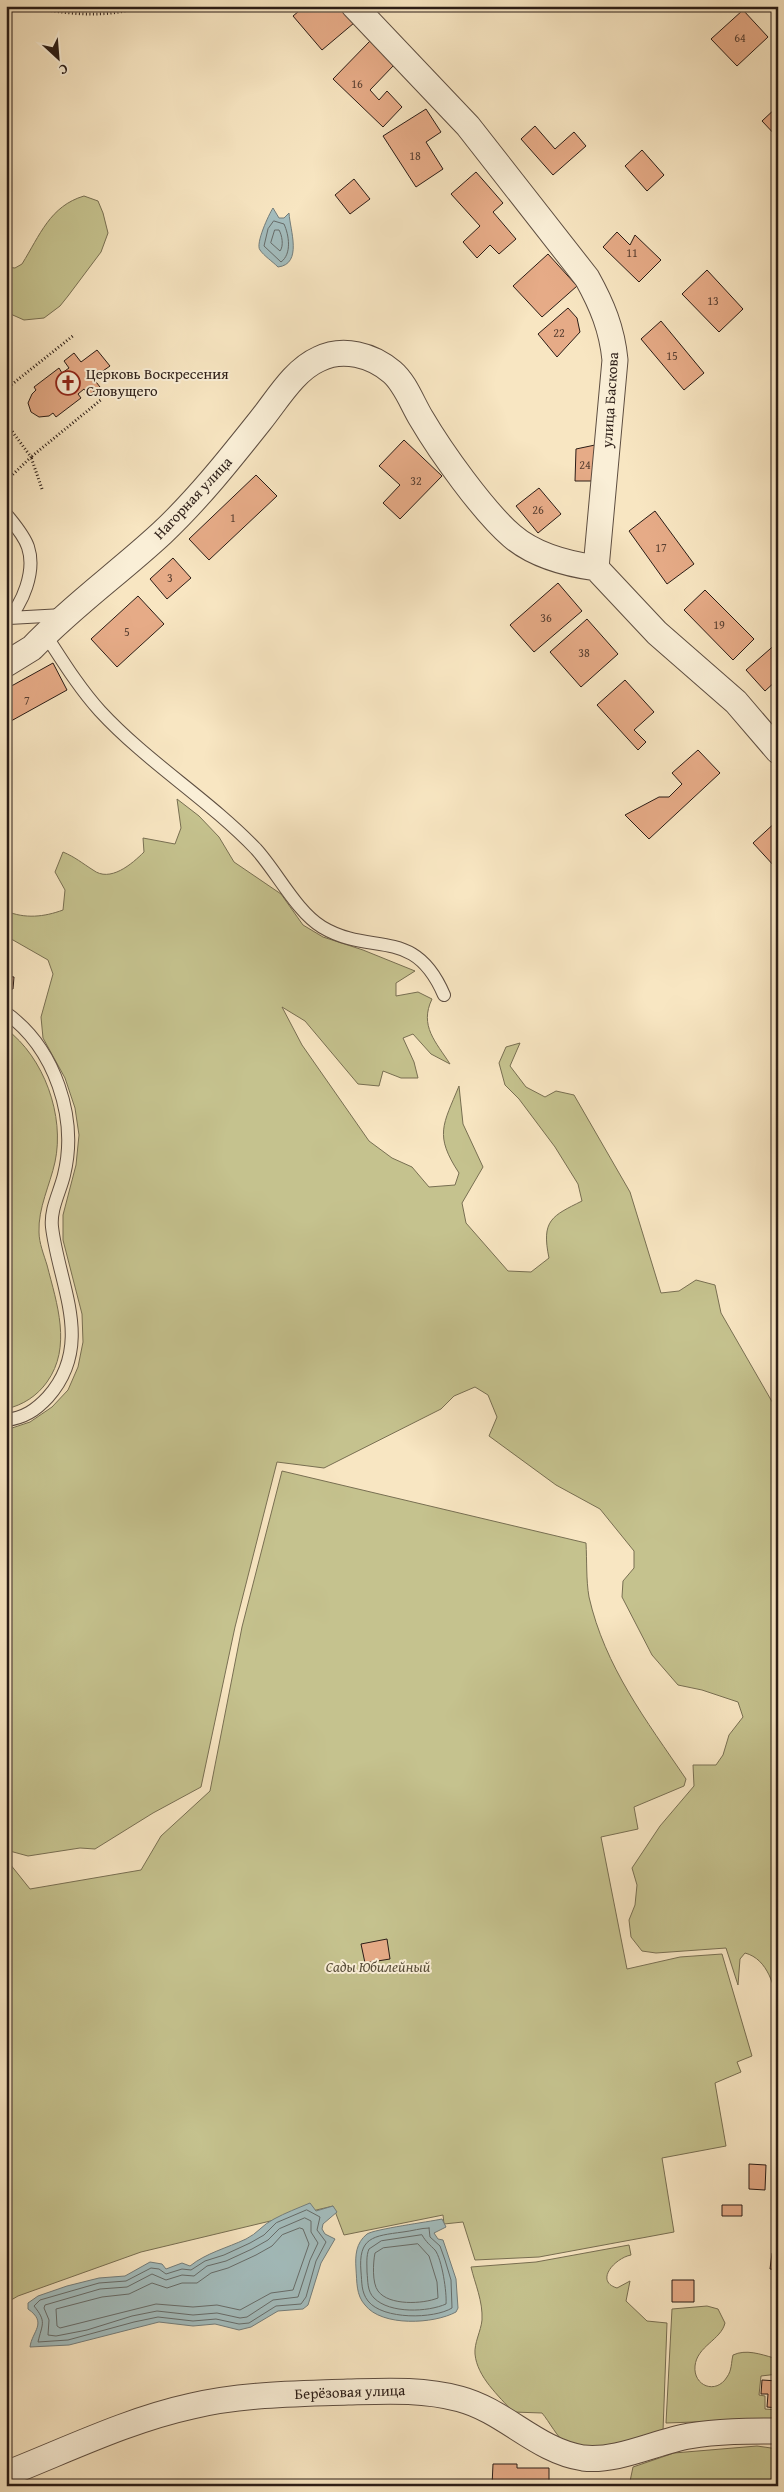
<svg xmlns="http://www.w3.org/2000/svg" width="784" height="2492" font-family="'Gentium Book Plus',serif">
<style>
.green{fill:#c5c28e;stroke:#786f52}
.water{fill:#a3bdbe;stroke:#737d7b}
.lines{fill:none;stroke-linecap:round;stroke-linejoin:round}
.shore{stroke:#666c6a;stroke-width:1}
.building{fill:#e6ab87;stroke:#2a1c16}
.service-casing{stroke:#5e4e41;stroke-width:14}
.minor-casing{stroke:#5e4e41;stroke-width:27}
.path{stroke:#2a1c16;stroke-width:3;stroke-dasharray:1 2.5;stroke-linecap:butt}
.service{stroke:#faefd7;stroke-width:12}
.minor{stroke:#faefd7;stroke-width:25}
.labels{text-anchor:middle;stroke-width:4;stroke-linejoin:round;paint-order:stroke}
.number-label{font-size:12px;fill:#594032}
.poi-label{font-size:15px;fill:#2a1c16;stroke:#faefd7;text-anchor:start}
.street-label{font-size:15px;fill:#2a1c16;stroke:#faefd7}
.park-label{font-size:15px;font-style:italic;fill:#584e3a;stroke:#faefd7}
</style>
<rect width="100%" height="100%" fill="#f8e6c2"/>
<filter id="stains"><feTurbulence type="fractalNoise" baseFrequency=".004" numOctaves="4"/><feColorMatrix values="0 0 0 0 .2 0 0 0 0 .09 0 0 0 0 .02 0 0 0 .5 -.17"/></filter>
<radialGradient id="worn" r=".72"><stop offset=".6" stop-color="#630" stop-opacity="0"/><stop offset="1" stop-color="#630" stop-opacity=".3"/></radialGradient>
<path class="green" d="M84,196L98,201L103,213L108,233L101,252L68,296L60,306L44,318L24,320L6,312V267L15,268L22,264C40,235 50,206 84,196Z
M177,799L199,816L219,837L234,862L281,894L303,925L323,937L363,950L415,971L396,983V996L418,992L432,999C419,1026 436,1042 450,1064L431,1054L413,1034L403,1038L414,1062L418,1078H401L383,1071L379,1086L358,1084L305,1021L282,1007L302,1045L369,1141L392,1158L412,1167L429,1187L455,1185L459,1173C434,1135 443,1125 459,1086L463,1124L483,1167L462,1203L466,1223L508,1271L531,1272L549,1258C541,1220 552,1216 582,1201L578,1184L555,1147L519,1099L505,1085L499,1063L506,1047L520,1043L510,1066L526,1087L545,1097L556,1091L574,1095L630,1192L661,1293L679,1291L696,1280L715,1285L721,1313L778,1412V2008C775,1987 768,1959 745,1953L740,1959L738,1985L726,1948L656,1953L642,1951L631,1937L629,1920L635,1905L637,1885L632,1868L660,1826L694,1786L693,1765H716L723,1755L729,1735L743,1717L738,1702L702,1690L678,1685L652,1655L622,1597L623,1581L634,1568V1551L600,1509L556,1485L489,1436L497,1417L488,1395L475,1387L454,1396L441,1409L324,1468L277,1462L235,1627L201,1787L153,1813L95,1849L80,1848L28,1856L6,1850V1430L30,1422L52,1407L68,1390L78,1367L83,1342L82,1314L63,1240V1215L76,1165L79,1135L75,1108L65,1078L43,1038L41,1017L53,974L48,960L6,936V911C25,919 44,917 63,910L65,890L55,872L63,852C75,857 82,863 93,870C110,883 132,864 144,852L143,838L175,844L181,828Z
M6,1029C44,1057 65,1116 55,1162C50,1185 38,1208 39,1232C39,1243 44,1255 47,1265C57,1304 72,1347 47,1382C37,1396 23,1405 6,1409Z
M282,1471L586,1543C587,1560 586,1580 589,1597C605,1667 646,1720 686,1779L684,1786L634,1807L638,1829L601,1837L627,1969L680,1957L722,1954L752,2056L737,2062L741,2072L715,2083L726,2146L662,2158L674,2232L539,2257L475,2260L463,2222L444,2224L443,2215L344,2235L333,2206L141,2252L18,2296L6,2303V1859L30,1889L141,1870L161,1836L210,1791L242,1627Z
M629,2245L631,2255C615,2258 594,2281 617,2288L630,2281L626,2301L647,2321L667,2323L663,2431C640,2437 587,2455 566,2443C558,2439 549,2421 542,2413L513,2412C499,2396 477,2377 475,2354C474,2343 481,2331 482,2320C483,2301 475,2284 471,2267L536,2262Z
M707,2306L718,2309L725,2323C721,2340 697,2346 695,2366C693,2386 716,2395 727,2377C732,2370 731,2363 733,2355C746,2349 760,2354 774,2358L778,2360V2374L761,2376L759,2395L765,2396V2409L778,2410L777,2419L666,2423L672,2309Z
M757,2446L778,2449V2486H629L633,2467L674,2453Z"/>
<path class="water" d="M273,208L279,218H284L289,213C290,230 303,264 278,267C272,261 264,256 260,250C255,244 269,214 273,208Z
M310,2203L316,2211L333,2206L337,2212L323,2224L322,2229L325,2234L335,2239L321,2263L308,2305L303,2309L278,2311L251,2327L239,2330L215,2324L193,2326L159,2322L69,2345L30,2347C32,2331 48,2323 28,2309V2303L38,2296L67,2286L99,2278L125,2276L150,2262L162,2264L166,2269L182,2263L190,2266C206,2253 227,2248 246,2239C257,2234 263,2224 274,2219C285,2213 298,2208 310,2203Z
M442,2219L446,2227L434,2233L438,2239L443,2240L456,2279L458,2308L456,2312C434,2324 382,2327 365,2305C356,2295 357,2282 356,2269C355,2255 356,2243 367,2234C375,2229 428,2222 442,2219Z"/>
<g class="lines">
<path class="shore" d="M274,221L284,224C289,235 292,254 281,262L264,246L268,229Z
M275,230H279C282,235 284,246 280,251L271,243Z
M307,2210L320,2217L317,2230L326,2242L316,2261L306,2297L301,2304L276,2306L249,2323L239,2324L216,2319L193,2321L158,2317L134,2322L68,2340L38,2342C42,2324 47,2322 34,2306L40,2300L99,2283L126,2281L151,2268L159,2269L166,2274L182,2269L191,2270L205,2261L224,2255L250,2243L264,2235L276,2223Z
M305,2218L311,2221V2232L318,2243L310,2260L298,2297L273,2300L247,2317L240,2318L217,2313L193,2315L157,2311L132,2316L87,2330L56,2336L48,2335L49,2320L44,2308L45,2305L100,2289L127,2287L152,2274L166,2280L182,2275L194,2276L207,2266L226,2261L252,2249L268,2240L279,2229Z
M300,2228L303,2229L309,2244L293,2290L271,2293L240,2310L217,2305L193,2307L156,2304L60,2328L57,2326L56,2309L102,2297L129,2294L152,2283L167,2288L182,2283H197L211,2273L228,2268L256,2255L272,2246L282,2235Z
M429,2228L430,2237L440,2246L445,2260L451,2280L452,2308C434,2319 383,2320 368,2301C361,2292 362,2282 361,2272C358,2237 373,2236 403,2232C412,2231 421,2228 429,2228Z
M422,2235C426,2242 430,2245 435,2250C442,2259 447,2293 446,2304C428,2312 390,2314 374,2298C367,2291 368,2281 367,2272C367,2264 366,2256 369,2249L381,2241Z
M418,2244L429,2256L437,2282L438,2298C423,2304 389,2306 378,2291C372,2283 373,2263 375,2253L383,2248Z"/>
</g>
<path class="building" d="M305,6H340L354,23L322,50L293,16Z
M743,10L768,37L737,66L711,39Z
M370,41L394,65L370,90L379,100L387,91L402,107L383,127L333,79Z
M778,106V138L762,121Z
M426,109L441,132L426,142L443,169L416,187L383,136Z
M535,126L555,149L574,132L586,146L553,175L521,139Z
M642,150L664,175L647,191L625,166Z
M476,172L503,203L493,212L516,239L499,254L490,245L477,258L463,242L480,226L451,194Z
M354,179L370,199L350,214L335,195Z
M617,232L630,245L635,235L661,260L639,282L603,247Z
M548,254L577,286L542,317L513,286Z
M707,270L743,309L719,332L682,294Z
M568,308L577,318L580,332L557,357L538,334Z
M661,321L704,373L684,390L641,339Z
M97,350L110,366L93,378L100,387L89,395L84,389L78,394L81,398L56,417L53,413L49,416L39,417L31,412L28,403L32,394L36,390L34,387L59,368L62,373L69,368L64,361L74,353L81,362Z
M404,440L442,476L400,519L383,503L400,485L379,466Z
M595,445L594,481H575L576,449Z
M256,475L277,496L209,560L189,539Z
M539,488L561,514L538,533L516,506Z
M655,511L694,564L667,584L629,531Z
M173,558L191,578L167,599L150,579Z
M558,583L582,611L534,652L510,625Z
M705,590L754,639L733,660L684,610Z
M138,596L164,624L117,667L91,639Z
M587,619L618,654L581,687L550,652Z
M778,642V679L765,691L746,670Z
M53,663L67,690L11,721L6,712V689Z
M625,680L654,712L634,730L646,742L638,750L597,705Z
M698,750L720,773L649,839L625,815L659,797H669L682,784L672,773Z
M778,820V864L775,867L753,843Z
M6,976L14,977L13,989H6Z
M387,1939L390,1959L365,1963L361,1944Z
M749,2164L766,2165L765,2190L749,2189Z
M722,2205H742V2216H722Z
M772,2253L778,2254V2270L770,2269Z
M672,2280H694V2302H672Z
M762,2380L778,2381V2408L767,2407L768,2394H761Z
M493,2464H517V2468H549V2486H492Z"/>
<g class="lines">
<g class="service-casing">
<path id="service" d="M6,514C14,524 24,535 28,547C36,571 23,604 6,621
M9,618L63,615
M45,634C62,660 79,688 100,711C147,762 208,799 256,849C277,872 296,911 322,927C372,957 414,925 444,995
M6,1013C55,1048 78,1118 64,1175C60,1192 50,1209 52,1227C59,1286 95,1344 48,1397C36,1410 24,1418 6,1420"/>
</g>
<g class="minor-casing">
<path id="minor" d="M354,6L468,126L587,278C602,305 612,329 615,360L596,568L657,633L736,702L778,751
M6,664L32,648C72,606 120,572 162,533C198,499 229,460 260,421C277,400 294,370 319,359C343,347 372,355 392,372C405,383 412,403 421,418C441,452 483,511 512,536C534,555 568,564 596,568
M6,2474C67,2450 128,2420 192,2406C242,2394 296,2394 348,2392C386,2391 423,2389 460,2399C505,2411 537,2451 583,2458C618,2462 655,2442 689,2436C718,2431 748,2431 778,2431"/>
</g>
<path class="path" d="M27,6C63,14 108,19 142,6
M6,389L74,335
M6,423L31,457L6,481
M42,489L31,457L102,399"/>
<use href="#service" class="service"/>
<use href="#minor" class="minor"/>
</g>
<defs>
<g id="church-ring" transform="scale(1.25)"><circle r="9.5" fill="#faefd7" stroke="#8f2418" stroke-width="1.5"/><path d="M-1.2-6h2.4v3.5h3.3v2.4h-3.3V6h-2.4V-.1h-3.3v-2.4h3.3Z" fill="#8f2418"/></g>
</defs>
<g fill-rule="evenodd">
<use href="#church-ring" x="68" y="383"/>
</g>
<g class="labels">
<g class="number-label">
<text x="740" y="42">64</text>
<text x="357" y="88">16</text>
<text x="415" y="160">18</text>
<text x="632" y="257">11</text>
<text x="713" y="305">13</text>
<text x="559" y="337">22</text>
<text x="672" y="360">15</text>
<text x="585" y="469">24</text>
<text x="416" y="485">32</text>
<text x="538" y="514">26</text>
<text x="233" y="522">1</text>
<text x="661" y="552">17</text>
<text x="170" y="582">3</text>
<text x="546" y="622">36</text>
<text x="719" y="629">19</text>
<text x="127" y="636">5</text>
<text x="584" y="657">38</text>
<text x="27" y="705">7</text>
</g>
<g class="poi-label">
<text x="86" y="379">Церковь Воскресения<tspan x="86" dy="17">Словущего</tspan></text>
</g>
<g class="street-label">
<text transform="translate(610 400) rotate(-86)" y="5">улица Баскова</text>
<text transform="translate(193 498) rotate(-47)" y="5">Нагорная улица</text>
<text transform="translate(350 2392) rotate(-2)" y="5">Берёзовая улица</text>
</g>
<g class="park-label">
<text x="378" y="1972">Сады Юбилейный</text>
</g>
</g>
<rect width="784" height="2492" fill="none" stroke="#f8e6c2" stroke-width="25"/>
<rect x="8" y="8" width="769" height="2477" fill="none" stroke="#2a1c16" stroke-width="2.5"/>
<rect x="12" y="12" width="759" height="2467" fill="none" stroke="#2a1c16"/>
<g transform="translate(58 58) rotate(154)" stroke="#faefd7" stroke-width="4" paint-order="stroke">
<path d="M0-4L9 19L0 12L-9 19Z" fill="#2a1c16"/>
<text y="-8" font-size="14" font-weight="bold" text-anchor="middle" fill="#2a1c16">С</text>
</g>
<rect width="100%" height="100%" filter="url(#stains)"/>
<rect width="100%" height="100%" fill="url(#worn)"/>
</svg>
